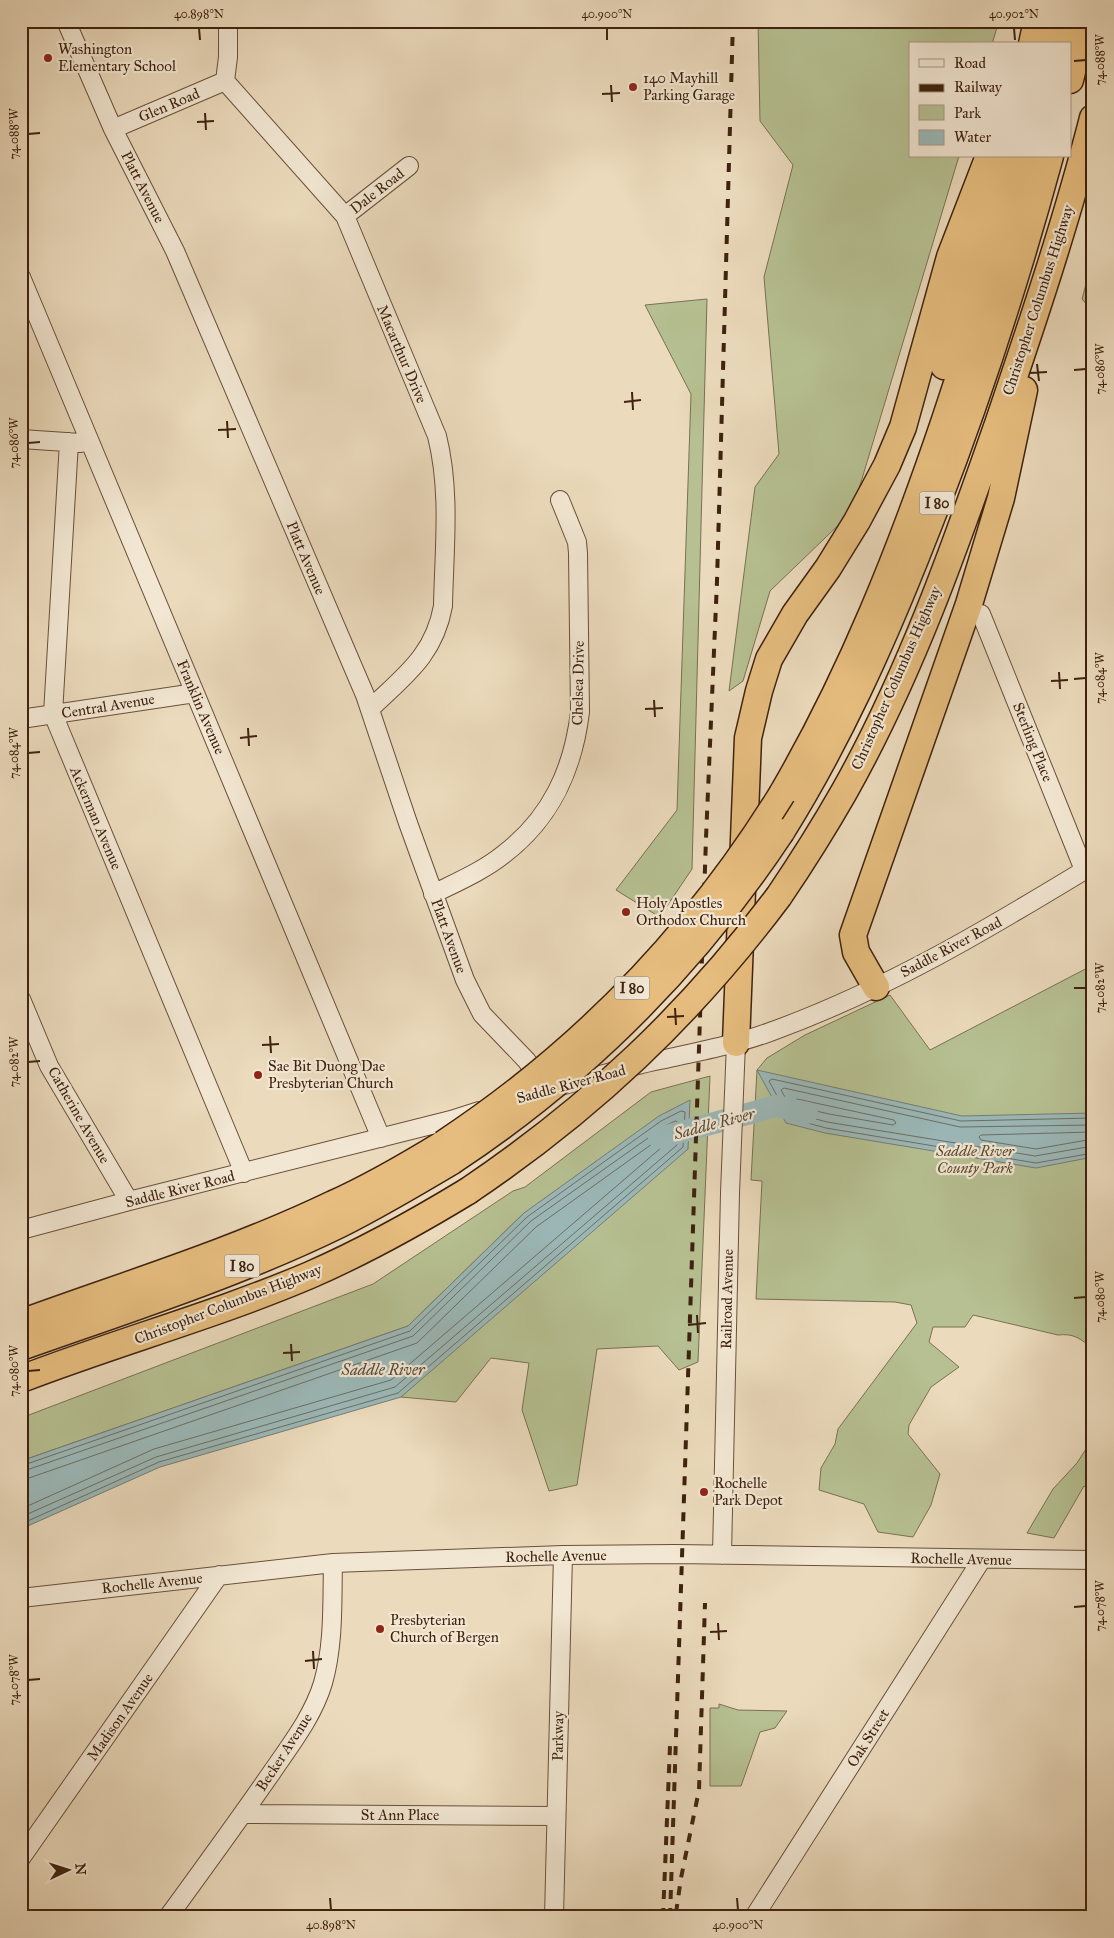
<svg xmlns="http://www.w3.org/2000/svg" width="1114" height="1938" font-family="'IM FELL Great Primer',serif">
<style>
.green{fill:#b6c092;stroke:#7a7150}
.water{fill:#9bb9b9;stroke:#767d75}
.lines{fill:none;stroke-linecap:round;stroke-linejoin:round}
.shore{stroke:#6d6e64;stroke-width:1}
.river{stroke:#9bb9b9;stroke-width:22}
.minor-casing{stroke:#6a503a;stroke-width:20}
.highway-casing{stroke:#3f220f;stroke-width:29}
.minor{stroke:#f2e7d3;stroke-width:18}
.highway{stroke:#e6bd7e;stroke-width:26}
.rail{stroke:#3f220f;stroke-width:4;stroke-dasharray:9 9;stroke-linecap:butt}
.highway-bridge-casing{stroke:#3f220f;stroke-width:29;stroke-linecap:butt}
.highway-bridge{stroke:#e6bd7e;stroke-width:26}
.ticks{fill:none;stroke:#3f220f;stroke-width:2}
.poi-dot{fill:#8f2418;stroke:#f2e7d3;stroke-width:2}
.labels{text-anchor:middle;stroke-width:4.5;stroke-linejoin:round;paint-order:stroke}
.shield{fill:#f2e7d3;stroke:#755d4a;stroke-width:1}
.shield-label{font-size:14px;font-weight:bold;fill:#3f220f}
.poi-label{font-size:15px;fill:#3f220f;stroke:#f2e7d3;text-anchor:start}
.street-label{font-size:15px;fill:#3f220f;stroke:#f2e7d3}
.park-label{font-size:15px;font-style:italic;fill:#5d4a30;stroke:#f2e7d3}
.water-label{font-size:16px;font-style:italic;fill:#56483a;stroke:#f2e7d3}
.neatline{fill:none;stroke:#3f220f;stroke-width:2}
.ticks-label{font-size:12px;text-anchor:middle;fill:#3f220f}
</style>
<rect width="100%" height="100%" fill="#ebdabc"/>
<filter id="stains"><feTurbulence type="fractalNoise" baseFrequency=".004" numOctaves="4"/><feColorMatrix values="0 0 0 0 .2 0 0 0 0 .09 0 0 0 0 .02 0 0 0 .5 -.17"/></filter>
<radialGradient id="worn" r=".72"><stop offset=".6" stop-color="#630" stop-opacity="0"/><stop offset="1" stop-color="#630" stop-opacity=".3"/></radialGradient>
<path class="green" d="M758,21H999L992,44H910V156H959L852,512L770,591L743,681L729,691L755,487L779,454L764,277L793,165L760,121Z
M1093,258V312L1082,299Z
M707,299L692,869L667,906L658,916L616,890L677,810L691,394L645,305Z
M1093,965V1349C1081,1339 1074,1333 1058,1335L973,1315L965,1327H933L929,1342L959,1367L931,1387L909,1425L908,1434L940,1474L931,1505L913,1537L878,1532L864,1504L819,1490L821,1468L835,1444L838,1429L917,1323L911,1305L895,1302L756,1299L762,1181L751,1180L757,1070L767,1058L805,1035L890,995L930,1050Z
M710,1076L698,1362L679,1370L658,1346L597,1349L577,1485L549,1491L522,1410L529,1363L491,1358L456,1402L401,1397L664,1154L524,1213L408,1326L21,1461V1418L373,1284L513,1191L525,1187L651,1092Z
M1093,1438V1492L1084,1486L1054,1538L1027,1533L1053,1489L1077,1463Z
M719,1704L738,1710L787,1711L775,1728L760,1732L741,1786H710V1708H719Z"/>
<path class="water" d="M757,1070L962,1116L1093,1113V1157L1036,1168L825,1133L786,1123Z
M690,1100L688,1149L401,1397L160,1467L21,1529V1461L408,1326L524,1213L659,1116Z"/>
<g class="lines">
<path class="shore" d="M797,1099L894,1120L896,1123L893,1125L829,1114L799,1107L796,1102Z
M1093,1118L961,1121L772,1079L769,1081L789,1118L826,1128L1036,1163L1093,1153
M1093,1125L960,1127L784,1088L781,1090L794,1113L827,1122L1035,1156L1093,1146
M1093,1132L981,1135L979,1137L981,1140L1036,1149L1093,1139
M21,1466L410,1331L527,1217L661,1121L681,1111L685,1112L683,1147L398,1393L159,1462L21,1524
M21,1472L413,1336L531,1221L665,1126L675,1121L678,1122L677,1145L395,1387L156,1457L21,1517
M21,1480L29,1478L417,1343L536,1227L666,1134L670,1135L669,1141L391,1380L154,1449L21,1509"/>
<path class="river" d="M659,1138L776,1106L807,1113"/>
<g class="minor-casing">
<path id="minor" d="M66,21L113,129L175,251L365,695L408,823L465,980L482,1014L527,1061L541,1085
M228,21V57L225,81L345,216L437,436C451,492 444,550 443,606C434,656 404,676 370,709
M113,129L225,81
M345,216L409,166
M21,277L381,1138
M21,439L81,443
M69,442L53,714L244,1173
M981,614L1084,870
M21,719L195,693
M433,894C457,882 483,871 504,854C551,818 573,770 580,712L578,553L577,542L560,500
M21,999L49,1066L129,1201
M557,1087C591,1078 625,1067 660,1060C697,1052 734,1045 770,1032C886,990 988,929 1093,865
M21,1230L129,1201L451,1120L479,1111
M722,1555L730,1193L736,1043
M21,1598L333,1563L563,1555L675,1554L1093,1560
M243,1814L556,1816
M21,1858L219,1575
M168,1917C203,1869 238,1821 272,1772C291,1744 313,1716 323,1683C334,1644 332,1604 333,1563
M554,1917L563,1555
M754,1917L982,1559"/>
</g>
<g class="highway-casing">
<path id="highway" d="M1032,44L1037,21
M1053,44L1058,21
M1070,80L1084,21
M944,366L1003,161
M782,794C851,676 901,550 945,420C974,333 1001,245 1025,156
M781,832C838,741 882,643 921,544C972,417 1014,288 1050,156
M779,896C802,862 824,827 844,792C910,675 955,547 999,421C1033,321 1067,220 1093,118
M876,987L856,952L853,935L969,604L1001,498L1024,390
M736,1043L748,738L759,691L769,659L795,614L828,568L857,521L887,465L903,427L950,257L989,156
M21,1323C125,1285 233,1252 333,1204C371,1187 407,1166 443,1144
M21,1347C128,1309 238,1274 340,1224C378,1205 415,1183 452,1161
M21,1379C117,1342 216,1315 310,1275C365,1251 417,1222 468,1191"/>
</g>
<use href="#minor" class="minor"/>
<use href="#highway" class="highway"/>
<path class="rail" d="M676,1913L681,1878L699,1790L705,1603
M663,1917L670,1746
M670,1917L706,838L717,581L733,21"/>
<g class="highway-bridge-casing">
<path id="highway-bridge" d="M443,1144C581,1053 695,935 782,794
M452,1161C585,1073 693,965 781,832
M468,1191C591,1108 690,1015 779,896"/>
</g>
<use href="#highway-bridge" class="highway-bridge"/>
</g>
<path class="ticks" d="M199,28L200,40M607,28V40M1014,28L1015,40M1074,61L1086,60M611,85L612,102M602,94L620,93M205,113L206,130M197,122L214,121M28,134L40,133M1037,364L1039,381M1074,370L1086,369M1029,373L1047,372M632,392L633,410M624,402L641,400M227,421L228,438M218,430L236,429M28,443L40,442M1059,672L1060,689M1074,679L1086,678M1051,681L1068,680M654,700L655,717M645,709L663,708M248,728L249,746M240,738L257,736M28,753L40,752M1074,988H1086M675,1008L676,1025M667,1017L684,1016M270,1036L271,1053M262,1045L279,1044M28,1062L40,1061M1074,1298L1086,1297M697,1315L698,1333M688,1325L706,1323M291,1344L292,1361M283,1353L300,1352M28,1371L40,1370M1074,1607L1086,1606M718,1623L719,1640M710,1632L727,1631M313,1651L314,1669M305,1661L322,1659M28,1680L40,1679M330,1898L331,1910M737,1898L738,1910"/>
<g class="poi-dot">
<circle cx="48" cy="58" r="5"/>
<circle cx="633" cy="87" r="5"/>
<circle cx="626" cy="912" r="5"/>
<circle cx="258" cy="1075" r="5"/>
<circle cx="704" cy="1492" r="5"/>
<circle cx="380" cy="1629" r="5"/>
</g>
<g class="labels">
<g class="shield">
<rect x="919.5" y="491.5" width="35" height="23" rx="4"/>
<rect x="614.5" y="976.5" width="35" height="23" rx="4"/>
<rect x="224.5" y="1254.5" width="35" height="23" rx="4"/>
</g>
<g class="shield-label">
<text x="937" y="508">I 80</text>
<text x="632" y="993">I 80</text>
<text x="242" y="1271">I 80</text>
</g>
<g class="poi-label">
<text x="58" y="54">Washington<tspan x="58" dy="17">Elementary School</tspan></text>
<text x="643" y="83">140 Mayhill<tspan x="643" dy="17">Parking Garage</tspan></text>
<text x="636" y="908">Holy Apostles<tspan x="636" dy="17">Orthodox Church</tspan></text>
<text x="268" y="1071">Sae Bit Duong Dae<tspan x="268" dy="17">Presbyterian Church</tspan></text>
<text x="714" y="1488">Rochelle<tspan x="714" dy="17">Park Depot</tspan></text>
<text x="390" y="1625">Presbyterian<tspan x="390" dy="17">Church of Bergen</tspan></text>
</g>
<g class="street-label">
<text transform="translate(169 105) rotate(-23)" y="5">Glen Road</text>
<text transform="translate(143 187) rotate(63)" y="5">Platt Avenue</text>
<text transform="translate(377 191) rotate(-38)" y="5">Dale Road</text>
<text transform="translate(1038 300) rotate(-72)" y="5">Christopher Columbus Highway</text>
<text transform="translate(402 354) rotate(67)" y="5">Macarthur Drive</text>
<text transform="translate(306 558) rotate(67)" y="5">Platt Avenue</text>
<text transform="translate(896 678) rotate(-66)" y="5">Christopher Columbus Highway</text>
<text transform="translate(578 683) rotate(-89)" y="5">Chelsea Drive</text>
<text transform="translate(108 706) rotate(-9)" y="5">Central Avenue</text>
<text transform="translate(201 707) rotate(67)" y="5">Franklin Avenue</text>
<text transform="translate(1033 742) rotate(68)" y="5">Sterling Place</text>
<text transform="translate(96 818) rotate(67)" y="5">Ackerman Avenue</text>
<text transform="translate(449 936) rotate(70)" y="5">Platt Avenue</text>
<text transform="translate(951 947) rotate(-28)" y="5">Saddle River Road</text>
<text transform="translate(571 1084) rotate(-15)" y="5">Saddle River Road</text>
<text transform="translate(79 1115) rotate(60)" y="5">Catherine Avenue</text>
<text transform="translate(180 1189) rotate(-14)" y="5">Saddle River Road</text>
<text transform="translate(727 1299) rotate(-89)" y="5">Railroad Avenue</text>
<text transform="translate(228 1304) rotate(-21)" y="5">Christopher Columbus Highway</text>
<text transform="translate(556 1556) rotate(-1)" y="5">Rochelle Avenue</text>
<text transform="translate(961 1559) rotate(1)" y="5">Rochelle Avenue</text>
<text transform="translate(152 1583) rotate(-6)" y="5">Rochelle Avenue</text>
<text transform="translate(120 1717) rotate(-55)" y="5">Madison Avenue</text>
<text transform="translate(558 1736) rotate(-89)" y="5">Parkway</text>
<text transform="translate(868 1738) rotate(-58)" y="5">Oak Street</text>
<text transform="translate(284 1752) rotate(-57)" y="5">Becker Avenue</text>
<text x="400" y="1820">St Ann Place</text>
</g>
<g class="park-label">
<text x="975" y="1156">Saddle River<tspan x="975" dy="17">County Park</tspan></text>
</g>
<g class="water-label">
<text transform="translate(714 1123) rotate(-15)" y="6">Saddle River</text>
<text x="383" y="1375">Saddle River</text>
</g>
</g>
<rect width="1114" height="1938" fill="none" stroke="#ebdabc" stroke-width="55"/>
<rect x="909" y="42" width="162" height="115" fill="#f2e7d3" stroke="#aa9885"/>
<rect x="919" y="59" width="25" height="8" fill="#f2e7d3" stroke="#aa9885"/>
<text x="954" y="68" font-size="15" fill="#3f220f">Road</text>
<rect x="919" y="84" width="25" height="8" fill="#3f220f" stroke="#aa9885"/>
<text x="954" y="92" font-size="15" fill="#3f220f">Railway</text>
<rect x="919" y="105" width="25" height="15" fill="#b6c092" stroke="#aa9885"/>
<text x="954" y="118" font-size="15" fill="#3f220f">Park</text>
<rect x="919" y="130" width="25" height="15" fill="#9bb9b9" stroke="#aa9885"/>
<text x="954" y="142" font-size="15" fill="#3f220f">Water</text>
<g transform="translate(68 1870) rotate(86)" stroke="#f2e7d3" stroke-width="4" paint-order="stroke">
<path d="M0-4L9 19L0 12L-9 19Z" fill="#3f220f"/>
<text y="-8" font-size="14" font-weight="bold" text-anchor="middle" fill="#3f220f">N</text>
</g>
<rect x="28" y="28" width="1058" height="1882" class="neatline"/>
<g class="ticks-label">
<text x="199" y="18">40.898°N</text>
<text x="607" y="18">40.900°N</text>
<text x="1014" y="18">40.902°N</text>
<text transform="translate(1100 60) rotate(-90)" y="4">74.088°W</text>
<text transform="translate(14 134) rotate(-90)" y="4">74.088°W</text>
<text transform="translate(1100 369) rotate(-90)" y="4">74.086°W</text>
<text transform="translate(14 443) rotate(-90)" y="4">74.086°W</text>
<text transform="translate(1100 678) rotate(-90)" y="4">74.084°W</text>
<text transform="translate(14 753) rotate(-90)" y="4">74.084°W</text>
<text transform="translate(1100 988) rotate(-90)" y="4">74.082°W</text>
<text transform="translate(14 1062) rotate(-90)" y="4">74.082°W</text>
<text transform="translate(1100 1297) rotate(-90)" y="4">74.080°W</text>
<text transform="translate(14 1371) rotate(-90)" y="4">74.080°W</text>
<text transform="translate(1100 1606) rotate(-90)" y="4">74.078°W</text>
<text transform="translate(14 1680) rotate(-90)" y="4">74.078°W</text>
<text x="331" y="1929">40.898°N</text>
<text x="738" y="1929">40.900°N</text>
</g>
<rect width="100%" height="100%" filter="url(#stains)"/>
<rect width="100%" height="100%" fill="url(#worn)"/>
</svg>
